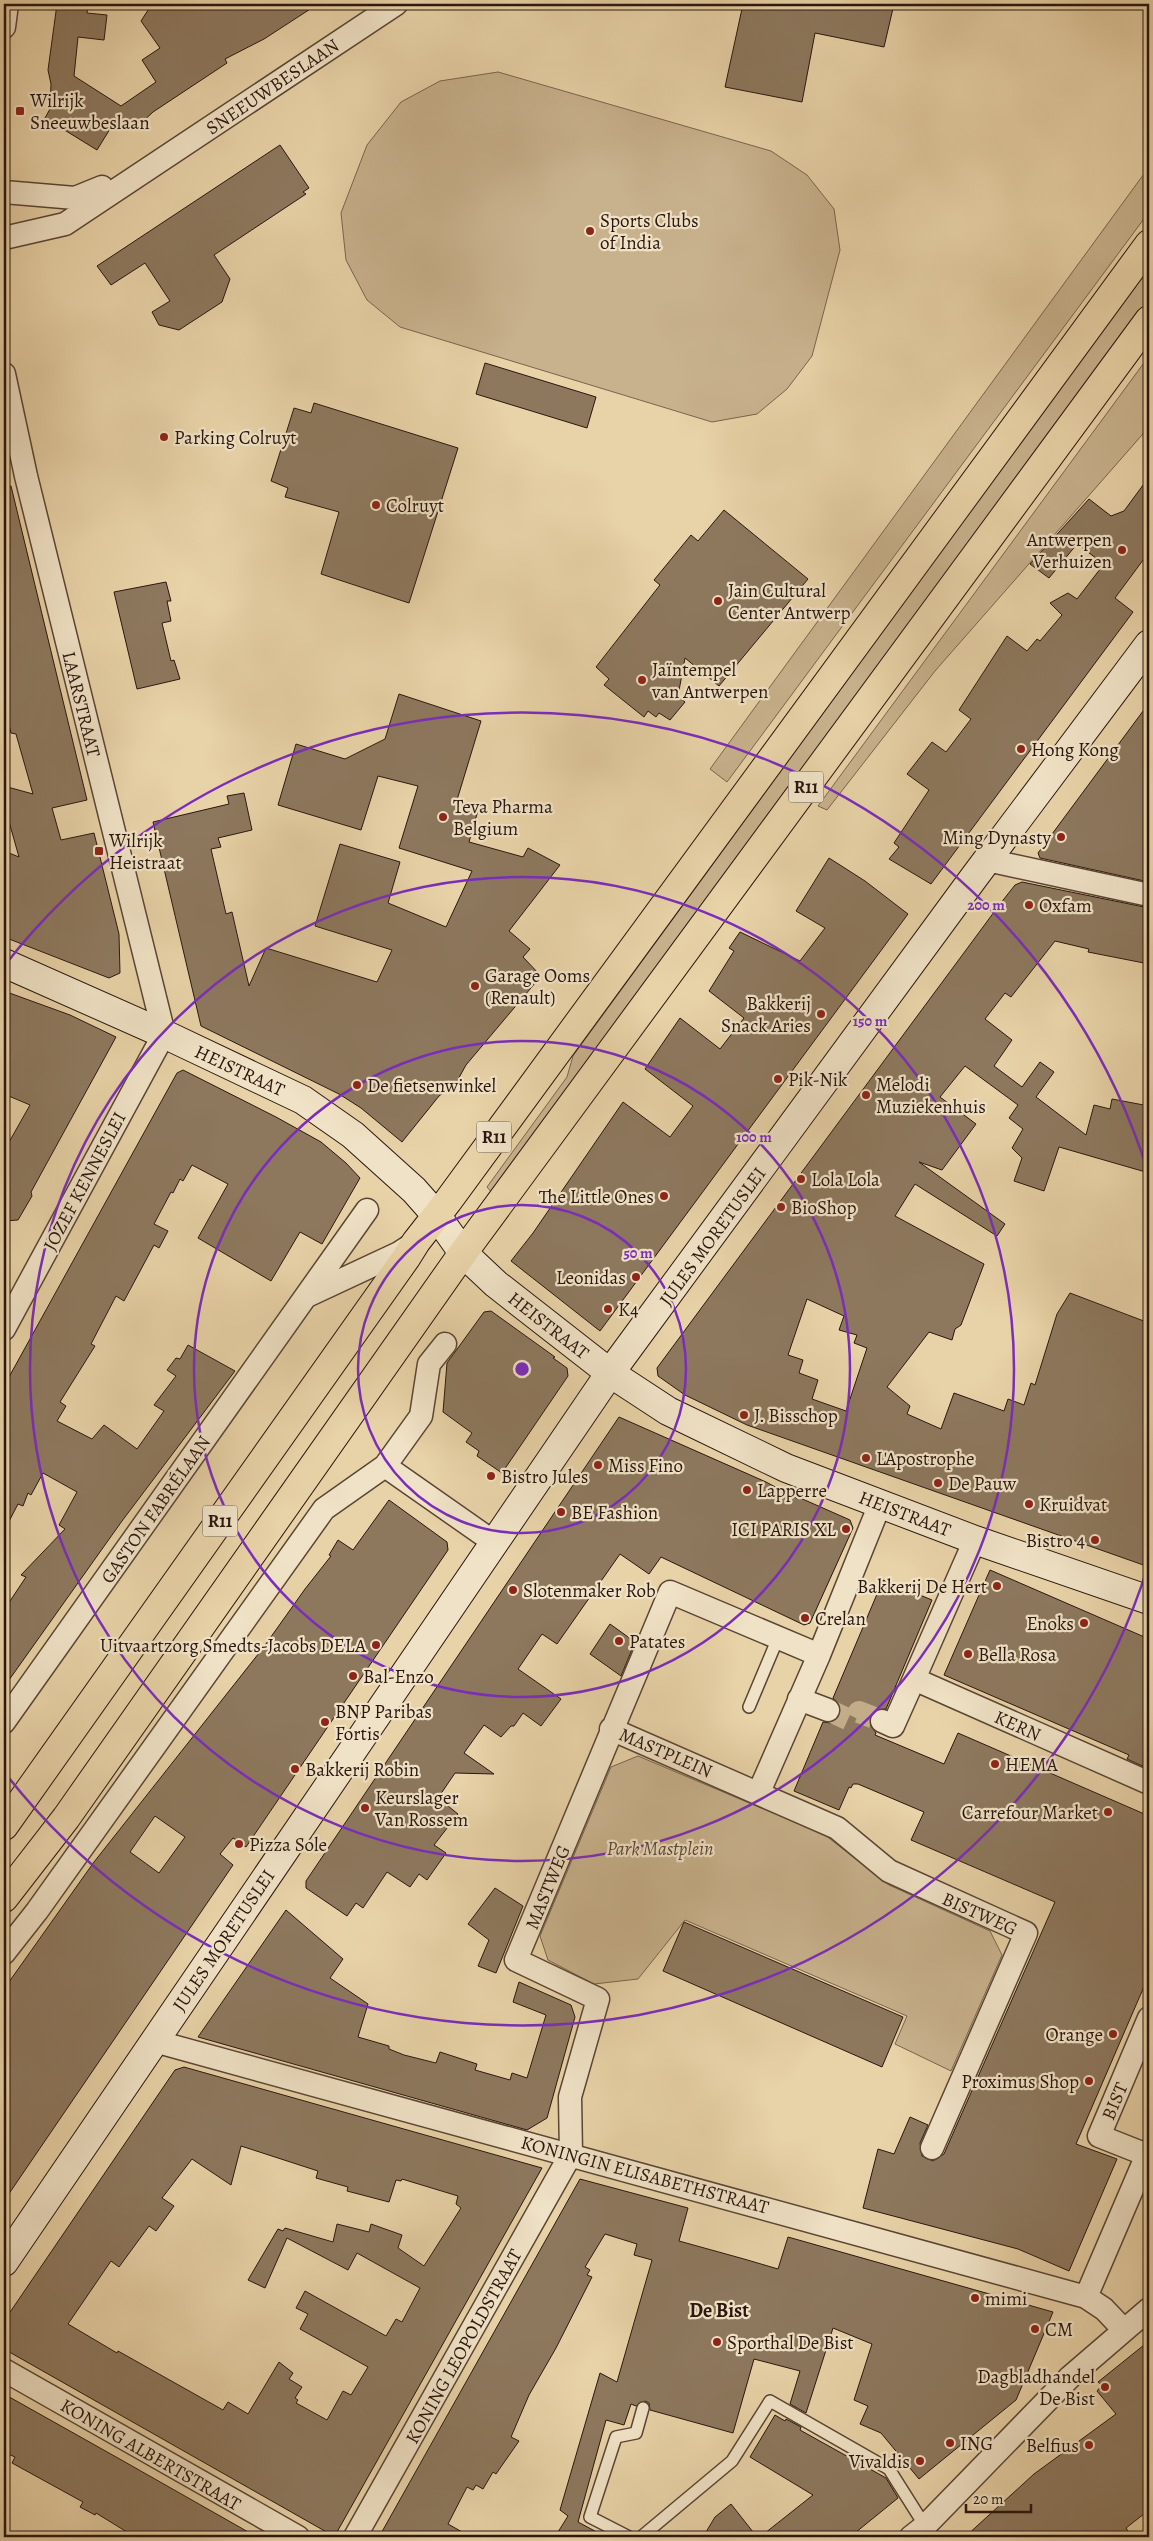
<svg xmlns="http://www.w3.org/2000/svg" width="1153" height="2541" font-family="Alegreya,serif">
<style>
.green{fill:#c8b28d;stroke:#79644e}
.building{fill:#8d785e;stroke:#2a160f;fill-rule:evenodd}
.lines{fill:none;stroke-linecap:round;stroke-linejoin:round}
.street-tunnel{stroke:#c2ac89;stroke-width:22;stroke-dasharray:22 11;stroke-linecap:butt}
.lane-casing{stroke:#5a4535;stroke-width:14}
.street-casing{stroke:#5a4535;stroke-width:25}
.secondary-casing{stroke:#2a160f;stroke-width:30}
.highway-casing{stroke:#2a160f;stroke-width:30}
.lane{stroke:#f0e2c6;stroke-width:11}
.street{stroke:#f0e2c6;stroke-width:22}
.secondary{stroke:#f0e2c6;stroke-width:28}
.highway{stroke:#e8d2a7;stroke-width:28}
.ring{fill:none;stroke:#7b2cbf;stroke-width:2.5}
.poi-dot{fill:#8f2418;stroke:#f0e2c6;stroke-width:2}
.labels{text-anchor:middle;stroke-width:4.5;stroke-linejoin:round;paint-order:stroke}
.shield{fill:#f0e2c6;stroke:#655346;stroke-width:1}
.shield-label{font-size:18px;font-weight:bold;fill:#2a160f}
.street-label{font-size:19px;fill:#2a160f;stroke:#f0e2c6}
.poi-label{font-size:19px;fill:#2a160f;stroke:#f0e2c6;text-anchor:start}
.park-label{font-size:19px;font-style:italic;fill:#594535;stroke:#f0e2c6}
.neighbourhood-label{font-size:20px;font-weight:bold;fill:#2a160f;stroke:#f0e2c6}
.centre{fill:#7b2cbf;stroke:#f0e2c6;stroke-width:2.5}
.ring-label{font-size:15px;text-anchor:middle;font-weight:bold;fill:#7b2cbf;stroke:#f0e2c6;stroke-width:4.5;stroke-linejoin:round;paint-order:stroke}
</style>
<rect width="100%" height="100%" fill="#e8d2a7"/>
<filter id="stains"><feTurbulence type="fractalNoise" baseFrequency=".004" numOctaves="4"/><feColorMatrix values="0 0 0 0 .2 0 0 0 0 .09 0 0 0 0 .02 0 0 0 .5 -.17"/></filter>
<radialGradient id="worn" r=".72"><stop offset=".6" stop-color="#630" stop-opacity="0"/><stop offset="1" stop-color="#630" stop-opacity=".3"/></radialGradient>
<path class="green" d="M498,72L771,151L807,175L834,209L840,250L812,356L787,389L757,414L712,422L400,327L367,300L346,260L341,213L367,145L401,102L440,81Z
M1149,167V212L727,782L710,769Z
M1149,266V299L493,1194L487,1187L567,1077L573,1056Z
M1149,356V427L935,671L827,810L818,806Z
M638,1756L825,1835L889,1885L990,1931L1002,1955L951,2071L895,2044L907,2016L685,1920L638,1979L594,1984L548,1960L540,1936L611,1767Z"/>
<path class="building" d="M57,4H88L87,13L107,15L104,40L78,37L74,76L121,106L156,82L142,60L160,48L141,21L152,4H318L264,39L225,59L227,63L153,112L140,124L126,130L118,116L97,150L45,118L50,109L51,84L48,70Z
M743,4H894L884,47L815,33L802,102L725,87Z
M280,145L309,188L303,192L306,194L214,255L230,279L222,302L179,330L159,325L152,312L170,301L145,263L111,285L97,266Z
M485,363L596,397L587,428L476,394Z
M314,403L458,448L409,603L321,574L339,512L285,497L288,488L271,481L294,408L311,413Z
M1149,477V552L1115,598L1133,612L931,884L889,859L899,847L894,843L929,790L907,774L932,742L946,752L971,719L959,710L1007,636L1027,651L1037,639L1040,641L1062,615L1050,603L1068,593L1077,599L1104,564L1077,544L1049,578L1030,564L1089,499L1111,516L1124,511Z
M4,486H11L87,800L52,808L61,840L94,833L119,934L120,973L109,978L4,937V851L19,857L4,804V786L33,794L16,734L11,733L7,717L4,716V687L9,685L4,667Z
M724,510L808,579L719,686L685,658L678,696L685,702L670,720L659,713L656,717L648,711L644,717L604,685L609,679L596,667L660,585L654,580L691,535L698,541Z
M166,582L171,601H167L171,621L162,623L171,661L174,660L180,679L137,689L114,592Z
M399,694L481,721L457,800L479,807L469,842L523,857L528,848L560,865L509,931L530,949L523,957L541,976L466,1065L456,1083L439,1096L402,1142L361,1108L339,1094L201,1026L153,822L229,804L227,796L244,793L252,830L218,838L221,847L211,849L226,914L232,912L249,986L266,948L377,982L392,950L315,926L340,844L400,862L388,903L446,927L472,871L399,848L418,786L378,776L361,830L278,805L296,744L345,759L385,739Z
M1149,703V882L1040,858L1038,853Z
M829,858L865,881L908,914L600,1331L511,1261L533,1233L623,1102L670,1137L693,1106L645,1069L680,1018L720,1049L744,1018L709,991L734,951L729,948L740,932L800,961L825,928L796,911Z
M1022,882L1149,908V964L1088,952L1089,949L1055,941L1011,997L1005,993L985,1019L1012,1040L994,1066L1022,1087L1040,1062L1054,1072L1036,1097L1086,1135L1094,1105L1110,1109L1112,1099L1149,1106V1173L1059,1147L1044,1191L1014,1181L1022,1158L1012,1148L1023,1129L1009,1118L1018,1105L965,1066L940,1097L976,1124L942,1170L919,1162L1005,1224L997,1236L915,1184L895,1216L984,1264L961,1325L955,1329L952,1340L929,1332L887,1387L910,1406L907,1414L941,1429L954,1393L1004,1411L1008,1399L1024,1405L1031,1383L1035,1385L1057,1314L1070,1293L1149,1323V1567L747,1425L685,1395L658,1376L657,1368L1000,904L1015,885ZM807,1299L844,1316L839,1330L857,1335L854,1343L867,1348L846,1411L812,1399L818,1380L799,1373L803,1360L788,1355Z
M4,991L70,1015L116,1037L31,1192L32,1196L18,1220L4,1221V1151L30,1105L4,1094Z
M183,1070L276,1117L321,1142L346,1163L360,1178L322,1244L300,1232L271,1281L198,1238L228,1184L192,1165L183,1181L180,1179L173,1193L171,1192L154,1224L168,1231L159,1248L154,1245L124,1301L116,1296L91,1344L95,1346L60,1402L66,1406L57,1421L92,1439L104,1425L137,1449L164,1411L154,1405L176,1376L167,1370L176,1358L180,1359L188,1345L235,1371L122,1521L4,1687V1610L26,1577L21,1575L65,1529L59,1525L77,1492L43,1473L31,1495L28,1493L23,1506L18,1504L4,1531V1386L177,1073Z
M491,1311L555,1357L553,1358L567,1368L568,1376L502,1473L477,1456L479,1451L466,1442L472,1433L443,1412L447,1363L484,1312Z
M619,1417L766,1482L798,1499V1497L850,1520L853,1528L810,1623L804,1625L661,1557L649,1574L620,1554L557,1644L542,1634L518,1669L561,1699L541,1726L523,1713L514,1726H511L501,1737L484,1725L464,1753L494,1774L455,1773L438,1798L458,1814L434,1845L446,1853L427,1880L419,1874L410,1887L387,1872L363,1908L356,1903L347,1916L306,1888V1881Z
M389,1500L447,1542L448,1550L246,1847L233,1838L220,1854L233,1865L4,2201V1989L94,1862L263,1648L305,1589L331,1556L329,1555L338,1540L353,1550ZM155,1816L185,1837L159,1873L130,1852Z
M990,1570L1149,1639V1769L1127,1759L1129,1755L944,1675Z
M883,1580L932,1600L886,1709L875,1710L870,1716L869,1723L876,1733L875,1735L944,1764L958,1733L1149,1816V1975L1076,2144L1117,2159L1069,2271L1018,2249L863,2208L878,2149L894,2154L910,2117L928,2125L920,2143L922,2156L933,2161L944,2154L1055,1902L911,1840L924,1812L858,1784H853L851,1788L849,1787L839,1810L794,1791L823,1722L831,1723L840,1715L841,1707L833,1698Z
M610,1624L635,1642L621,1676L590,1654Z
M495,1888L523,1906L496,1973L478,1966L489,1940L468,1924Z
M286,1910L343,1959L330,1978L368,2004L358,2037L389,2046V2049L404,2055L436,2063L440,2052L477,2064L475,2070L510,2080L512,2073L527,2078L546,2015L513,2002L519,1982L571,2005L575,2017L547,2118L527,2130L198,2037Z
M684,1922L903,2017L882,2067L663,1971Z
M184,2067L542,2168L337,2532L330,2534L4,2349V2321L175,2070ZM241,2146L318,2171L316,2178L348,2187L347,2191L389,2202L396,2180L401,2181L402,2179L458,2196L456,2204L461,2208L424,2266L398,2248L402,2235L371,2224L369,2232L337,2224L333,2242L285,2228L283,2231L278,2229L248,2280L265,2288L287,2238L348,2270L357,2253L420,2288L402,2322L396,2319L386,2336L305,2291L296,2308L308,2314L300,2329L368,2367L351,2395L343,2391L327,2420L296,2403L298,2400L295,2398L302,2387L289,2379L293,2373L279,2362L248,2414L228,2402L223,2410L118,2351L117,2353L68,2324L111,2261L119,2267L149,2226L156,2231L174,2206L162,2198L192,2159L231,2185Z
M580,2179L688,2208L679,2241L744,2259L778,2269L788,2237L1053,2312L1016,2400L919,2479L881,2433L860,2424L868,2406L854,2400L872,2344L833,2328L806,2413L790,2404L800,2371L754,2359L733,2433L650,2410L649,2403L645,2401L636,2406L631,2404L624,2425L606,2420L578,2522L606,2537H567L558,2532L568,2516L560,2510L600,2373L617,2382L652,2260L634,2255L637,2244L605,2234L585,2267L590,2270L587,2275L592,2277L556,2348L529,2395L511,2437L519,2441L496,2474L493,2472L483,2489L476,2485L473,2490L467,2487L448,2524L471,2537H379Z
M1149,2341V2510L1126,2528L1132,2537H965L1034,2474L1116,2414L1097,2391L1102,2385L1098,2382Z
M4,2394L125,2462L257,2537H135L96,2513L95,2515L80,2507L83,2502L12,2463L15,2457L4,2452Z
M775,2415L785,2421L786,2419L801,2427L800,2430L886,2478L898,2498L850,2537H760L813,2495L750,2457Z
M731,2504L757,2537H703L715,2517Z"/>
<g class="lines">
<path class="street-tunnel" d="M828,1710L854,1722L859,1712L882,1721"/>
<g class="lane-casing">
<path id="lane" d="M749,1707L778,1638
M629,2537L590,2517L616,2437L636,2433L643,2408
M641,2537L732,2461L770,2401L889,2469L925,2526"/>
</g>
<g class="street-casing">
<path id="street" d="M4,27L7,4
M4,192L75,198L102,187
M4,238L65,224L396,4
M4,374L26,476L164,1034L4,1329
M987,860L1149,895
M307,1296L399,1253L416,1242
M385,1466L421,1416L429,1364L445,1344
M975,1540L914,1679L1149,1783
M799,1699L828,1710
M882,1721L893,1726L914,1679
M4,1722L367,1210
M611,1729L837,1828L889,1871L1026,1933L932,2148
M759,1792L819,1655L880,1504
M4,1953L37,1911L324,1509L385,1466L495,1543
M154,2041L1086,2297L1104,2309L1124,2330
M1147,2155L1099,2136L1149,2018
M1086,2297L1149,2150
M4,2370L298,2537
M355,2537L571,2154L570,2097L598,1999L516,1960L670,1592L819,1655
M911,2537L925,2526L1070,2377L1149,2309"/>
</g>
<g class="secondary-casing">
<path id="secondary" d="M4,963L164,1034L303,1100L353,1135L414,1190L437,1216L463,1253L496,1284L610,1373L668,1411L786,1468L975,1540L1149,1600
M4,2262L610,1373L975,876L1149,644"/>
</g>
<g class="highway-casing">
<path id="highway" d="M4,1826L406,1258L416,1242L448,1201L1149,244
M4,1898L66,1818L463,1253L1149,320"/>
</g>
<use href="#lane" class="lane"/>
<use href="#street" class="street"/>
<use href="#secondary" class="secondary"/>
<use href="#highway" class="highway"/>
</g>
<g class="ring">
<circle cx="522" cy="1369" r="164"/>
<circle cx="522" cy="1369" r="328"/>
<circle cx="522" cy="1369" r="492"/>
<path d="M1148 1566A656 656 0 0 1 5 1773M5 965A656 656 0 0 1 1148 1172"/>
</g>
<g class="poi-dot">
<rect x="15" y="106" width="10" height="10" rx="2.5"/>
<circle cx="590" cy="231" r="5"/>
<circle cx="164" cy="437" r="5"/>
<circle cx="376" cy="505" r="5"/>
<circle cx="1122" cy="550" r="5"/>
<circle cx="718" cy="601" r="5"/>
<circle cx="642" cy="680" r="5"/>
<circle cx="1021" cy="749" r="5"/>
<circle cx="443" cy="817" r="5"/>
<circle cx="1061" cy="837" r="5"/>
<rect x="94" y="846" width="10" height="10" rx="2.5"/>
<circle cx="1029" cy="905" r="5"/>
<circle cx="475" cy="986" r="5"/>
<circle cx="821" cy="1014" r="5"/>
<circle cx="778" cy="1079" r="5"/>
<circle cx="357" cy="1085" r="5"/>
<circle cx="866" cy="1095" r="5"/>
<circle cx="801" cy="1179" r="5"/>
<circle cx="664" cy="1196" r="5"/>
<circle cx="781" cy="1207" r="5"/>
<circle cx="636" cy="1277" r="5"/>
<circle cx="608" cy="1309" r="5"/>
<circle cx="744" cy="1415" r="5"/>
<circle cx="866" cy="1458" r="5"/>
<circle cx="598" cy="1465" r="5"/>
<circle cx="491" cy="1476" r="5"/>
<circle cx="938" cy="1483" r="5"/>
<circle cx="747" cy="1490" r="5"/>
<circle cx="1029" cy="1504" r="5"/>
<circle cx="561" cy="1512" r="5"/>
<circle cx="846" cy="1529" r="5"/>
<circle cx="1095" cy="1540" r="5"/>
<circle cx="997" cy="1586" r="5"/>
<circle cx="513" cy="1590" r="5"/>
<circle cx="805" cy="1618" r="5"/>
<circle cx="1084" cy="1623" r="5"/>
<circle cx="619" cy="1641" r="5"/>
<circle cx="376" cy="1645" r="5"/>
<circle cx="968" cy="1654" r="5"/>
<circle cx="353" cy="1676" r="5"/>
<circle cx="325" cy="1722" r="5"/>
<circle cx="995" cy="1764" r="5"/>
<circle cx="295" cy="1769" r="5"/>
<circle cx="365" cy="1808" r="5"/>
<circle cx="1108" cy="1812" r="5"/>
<circle cx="239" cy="1844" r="5"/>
<circle cx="1113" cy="2034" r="5"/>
<circle cx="1089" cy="2081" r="5"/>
<circle cx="975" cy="2298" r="5"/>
<circle cx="1035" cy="2329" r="5"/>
<circle cx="717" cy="2342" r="5"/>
<circle cx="1105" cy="2387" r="5"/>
<circle cx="950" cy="2443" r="5"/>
<circle cx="1089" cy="2445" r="5"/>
<circle cx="920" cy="2461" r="5"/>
</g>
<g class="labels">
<g class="shield">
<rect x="788.5" y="771.5" width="35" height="31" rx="4"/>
<rect x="476.5" y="1121.5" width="35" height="31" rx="4"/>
<rect x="202.5" y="1505.5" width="35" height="31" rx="4"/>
</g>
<g class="shield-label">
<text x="806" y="793">R11</text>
<text x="494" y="1143">R11</text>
<text x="220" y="1527">R11</text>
</g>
<g class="street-label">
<text transform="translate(272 86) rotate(-34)" y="7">SNEEUWBESLAAN</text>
<text transform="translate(82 704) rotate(76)" y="7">LAARSTRAAT</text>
<text transform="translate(240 1070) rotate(25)" y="7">HEISTRAAT</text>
<text transform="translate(84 1181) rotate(-62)" y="7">JOZEF KENNESLEI</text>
<text transform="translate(712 1236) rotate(-54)" y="7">JULES MORETUSLEI</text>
<text transform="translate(549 1325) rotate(38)" y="7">HEISTRAAT</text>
<text transform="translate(155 1509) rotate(-55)" y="7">GASTON FABRÉLAAN</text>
<text transform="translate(905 1513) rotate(21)" y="7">HEISTRAAT</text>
<text transform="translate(1018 1725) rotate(24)" y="7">KERN</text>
<text transform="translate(666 1752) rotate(23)" y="7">MASTPLEIN</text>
<text transform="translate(547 1887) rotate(-68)" y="7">MASTWEG</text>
<text transform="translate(980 1913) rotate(24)" y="7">BISTWEG</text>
<text transform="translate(223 1940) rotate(-56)" y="7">JULES MORETUSLEI</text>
<text transform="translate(1114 2101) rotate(-67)" y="7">BIST</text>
<text transform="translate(645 2174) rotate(15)" y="7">KONINGIN ELISABETHSTRAAT</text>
<text transform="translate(463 2346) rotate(-61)" y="7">KONING LEOPOLDSTRAAT</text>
<text transform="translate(151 2454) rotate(30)" y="7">KONING ALBERTSTRAAT</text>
</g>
<g class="poi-label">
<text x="30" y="107">Wilrijk<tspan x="30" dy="22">Sneeuwbeslaan</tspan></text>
<text x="600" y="227">Sports Clubs<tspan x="600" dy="22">of India</tspan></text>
<text x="174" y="444">Parking Colruyt</text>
<text x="386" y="512">Colruyt</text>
<text x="1112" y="546" text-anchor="end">Antwerpen<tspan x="1112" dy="22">Verhuizen</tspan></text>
<text x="728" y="597">Jain Cultural<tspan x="728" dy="22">Center Antwerp</tspan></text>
<text x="652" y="676">Jaïntempel<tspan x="652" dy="22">van Antwerpen</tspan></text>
<text x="1031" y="756">Hong Kong</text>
<text x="453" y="813">Teva Pharma<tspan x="453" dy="22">Belgium</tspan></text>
<text x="1051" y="844" text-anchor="end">Ming Dynasty</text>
<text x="109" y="847">Wilrijk<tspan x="109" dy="22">Heistraat</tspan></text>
<text x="1039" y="912">Oxfam</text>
<text x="485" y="982">Garage Ooms<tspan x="485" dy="22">(Renault)</tspan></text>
<text x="811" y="1010" text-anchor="end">Bakkerij<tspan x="811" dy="22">Snack Aries</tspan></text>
<text x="788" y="1086">Pik-Nik</text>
<text x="876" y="1091">Melodi<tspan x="876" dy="22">Muziekenhuis</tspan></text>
<text x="367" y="1092">De fietsenwinkel</text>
<text x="811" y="1186">Lola Lola</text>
<text x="654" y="1203" text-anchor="end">The Little Ones</text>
<text x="791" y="1214">BioShop</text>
<text x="626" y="1284" text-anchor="end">Leonidas</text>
<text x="618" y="1316">K4</text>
<text x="754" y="1422">J. Bisschop</text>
<text x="876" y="1465">L'Apostrophe</text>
<text x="608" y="1472">Miss Fino</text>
<text x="501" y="1483">Bistro Jules</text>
<text x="948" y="1490">De Pauw</text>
<text x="757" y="1497">Lapperre</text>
<text x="1039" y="1511">Kruidvat</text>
<text x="571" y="1519">BE Fashion</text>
<text x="836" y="1536" text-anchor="end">ICI PARIS XL</text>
<text x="1085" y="1547" text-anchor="end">Bistro 4</text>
<text x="987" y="1593" text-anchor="end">Bakkerij De Hert</text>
<text x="523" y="1597">Slotenmaker Rob</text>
<text x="815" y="1625">Crelan</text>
<text x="1074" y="1630" text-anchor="end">Enoks</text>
<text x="629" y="1648">Patates</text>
<text x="366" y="1652" text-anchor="end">Uitvaartzorg Smedts-Jacobs DELA</text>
<text x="978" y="1661">Bella Rosa</text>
<text x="363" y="1683">Bal-Enzo</text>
<text x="335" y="1718">BNP Paribas<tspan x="335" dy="22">Fortis</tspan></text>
<text x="1005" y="1771">HEMA</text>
<text x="305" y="1776">Bakkerij Robin</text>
<text x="375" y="1804">Keurslager<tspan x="375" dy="22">Van Rossem</tspan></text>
<text x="1098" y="1819" text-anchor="end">Carrefour Market</text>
<text x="249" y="1851">Pizza Sole</text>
<text x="1103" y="2041" text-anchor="end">Orange</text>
<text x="1079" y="2088" text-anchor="end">Proximus Shop</text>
<text x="985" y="2305">mimi</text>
<text x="1045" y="2336">CM</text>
<text x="727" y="2349">Sporthal De Bist</text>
<text x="1095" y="2383" text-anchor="end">Dagbladhandel<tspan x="1095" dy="22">De Bist</tspan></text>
<text x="960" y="2450">ING</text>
<text x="1079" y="2452" text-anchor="end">Belfius</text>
<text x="910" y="2468" text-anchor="end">Vivaldis</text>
</g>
<g class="park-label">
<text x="660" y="1855">Park Mastplein</text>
</g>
<g class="neighbourhood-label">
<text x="719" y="2317">De Bist</text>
</g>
</g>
<circle cx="522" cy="1369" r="8" class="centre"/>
<g class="ring-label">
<text x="986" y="910">200 m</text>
<text x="870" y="1026">150 m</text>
<text x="754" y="1142">100 m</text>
<text x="638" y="1258">50 m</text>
</g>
<rect width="1153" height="2541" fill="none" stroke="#e8d2a7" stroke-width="20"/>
<rect x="5" y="5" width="1143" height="2531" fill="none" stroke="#2a160f" stroke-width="2.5"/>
<rect x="10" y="10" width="1133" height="2521" fill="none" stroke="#2a160f"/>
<path d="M966 2504v8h65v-8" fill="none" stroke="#2a160f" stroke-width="2.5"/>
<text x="973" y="2504" font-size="15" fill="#2a160f" stroke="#f0e2c6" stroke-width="4" paint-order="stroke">20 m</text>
<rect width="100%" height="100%" filter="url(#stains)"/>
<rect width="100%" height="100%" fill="url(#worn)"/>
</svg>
